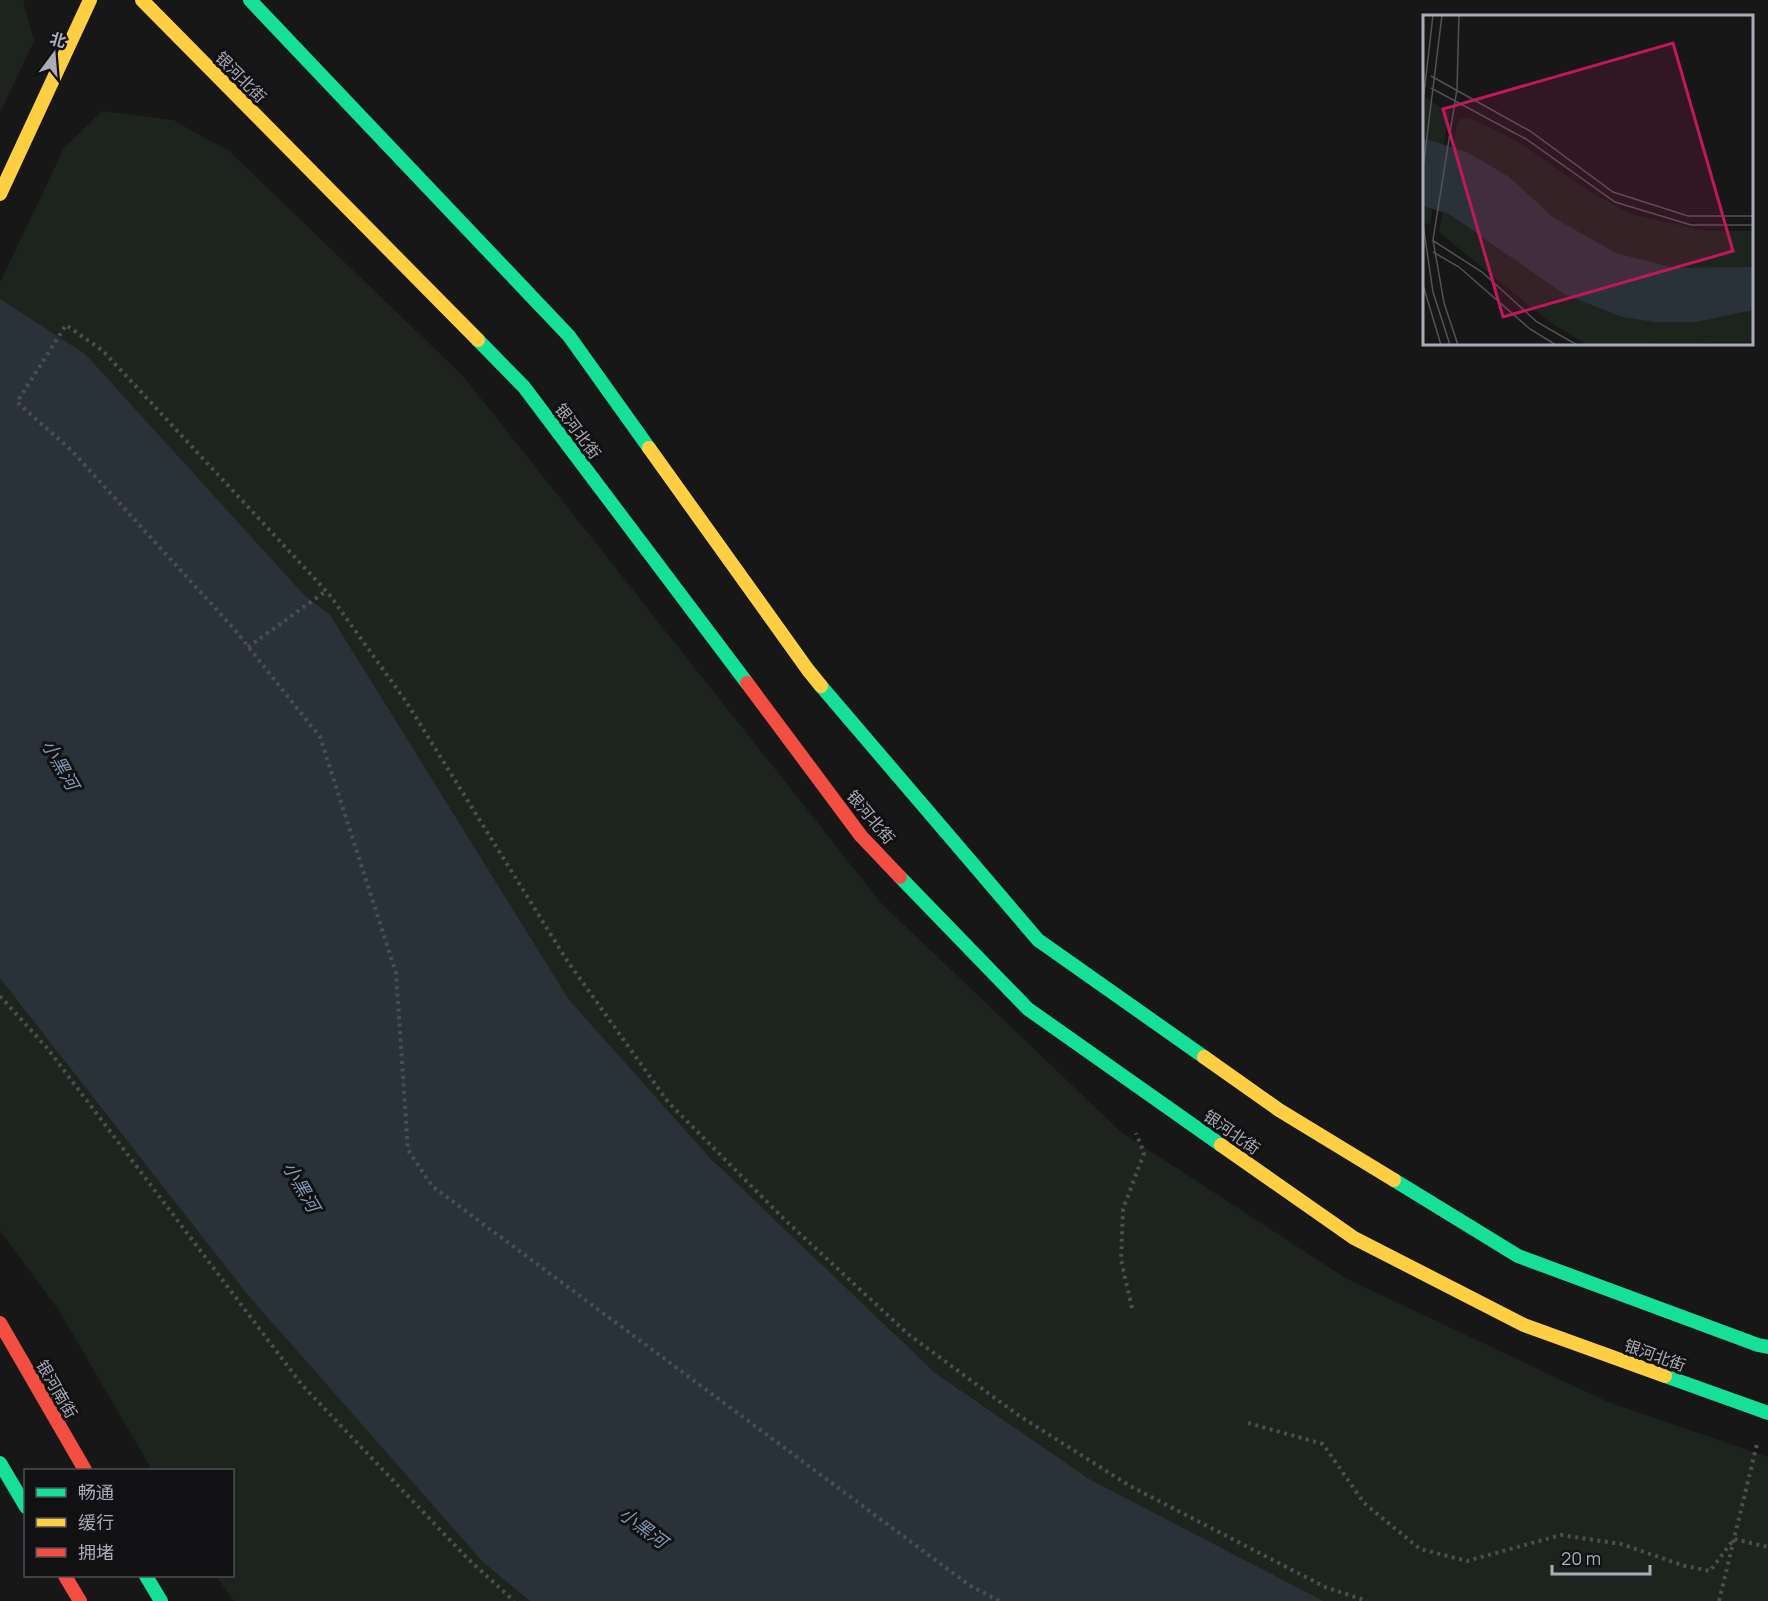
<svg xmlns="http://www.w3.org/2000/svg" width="1768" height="1601" font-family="Manrope,'Noto Sans SC',sans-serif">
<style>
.green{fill:#1d241e}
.water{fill:#2a3239}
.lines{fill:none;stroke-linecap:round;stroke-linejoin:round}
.path{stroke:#4d4e52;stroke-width:4;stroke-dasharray:3 4.5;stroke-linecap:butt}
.fast{stroke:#16e098;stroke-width:14}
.slow{stroke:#ffcf43;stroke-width:14}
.jam{stroke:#f24e42;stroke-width:14}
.labels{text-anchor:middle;stroke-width:6;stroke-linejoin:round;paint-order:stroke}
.street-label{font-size:16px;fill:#a8adb8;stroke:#111113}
.water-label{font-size:18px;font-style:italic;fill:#7f9bb3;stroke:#111113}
.inset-road{fill:none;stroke:#515357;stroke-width:1.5}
.view{fill:#c2185b;fill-opacity:0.15;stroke:#c2185b;stroke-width:3}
.inset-edge{fill:none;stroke:#a8adb8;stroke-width:3}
</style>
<rect width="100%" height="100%" fill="#171717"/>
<path class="green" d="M0,0H23L34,41L0,113Z
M102,111L173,120L229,151L464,377L882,904L1121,1132L1347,1279L1608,1402L1768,1457V1601H234L216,1576H232V1470H152L60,1312L0,1231V283L64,148Z"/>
<path class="water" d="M0,299L85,354L304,595L330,615L569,1000L710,1158L935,1373L1089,1479L1323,1601H530L483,1562L248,1295L0,978Z"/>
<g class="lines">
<path class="path" d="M248,647L326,591
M0,996L47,1048L302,1385L468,1559L514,1601
M1132,1308L1121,1260L1123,1209L1144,1153L1136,1133
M1248,1423L1323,1444L1364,1503L1420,1549L1467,1561L1561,1535L1621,1544L1685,1566L1710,1571L1734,1539L1768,1547
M999,1601L969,1585L432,1186L408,1150L396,973L320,737L235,630L72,451L17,402L66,325L102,350L329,594L407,703L566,959L668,1102L783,1218L908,1334L1018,1415L1130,1486L1325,1587L1367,1601
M1719,1601L1757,1444"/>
<path class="fast" d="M250,0L569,336L649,448
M478,340L524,387L747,683
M821,686L1038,940L1204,1057
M900,877L1028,1009L1221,1145
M1394,1180L1518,1256L1758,1345L1768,1347
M1665,1376L1768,1413
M0,1463L26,1507
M146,1576L161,1601"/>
<path class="slow" d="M142,0L478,340
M0,194L90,0
M649,448L808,670L821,686
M1204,1057L1279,1110L1394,1180
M1221,1145L1354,1238L1524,1325L1665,1376"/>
<path class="jam" d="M747,683L861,836L900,877
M0,1323L85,1470
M65,1576L80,1601"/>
</g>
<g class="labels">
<g class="street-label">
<text transform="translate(241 77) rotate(45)" y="6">银河北街</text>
<text transform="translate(578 431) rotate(53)" y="6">银河北街</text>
<text transform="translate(871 817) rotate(50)" y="6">银河北街</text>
<text transform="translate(1232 1132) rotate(35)" y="6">银河北街</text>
<text transform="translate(1655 1355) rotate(20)" y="6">银河北街</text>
<text transform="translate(57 1389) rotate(60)" y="6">银河南街</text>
</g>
<g class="water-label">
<text transform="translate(60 765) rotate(60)" y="6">小黑河</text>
<text transform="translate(301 1187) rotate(60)" y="6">小黑河</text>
<text transform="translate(643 1528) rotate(37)" y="6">小黑河</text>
</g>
</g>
<g transform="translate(1423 15)">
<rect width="330" height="330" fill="#171717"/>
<path d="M0,80L26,98L7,210L0,207ZM47,103L94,126L169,178L208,199L282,216H330V327L164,330L125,306L16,217L34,111L37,104Z" fill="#1d241e"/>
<path d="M0,123L44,137L86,162L131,203L193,238L251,253L330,252V295L273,307H232L199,302L141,279L26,199L0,191Z" fill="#2a3239"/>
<path class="inset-road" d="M8,61L107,116L190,177L265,201H330M8,73L103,124L192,187L268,210H330M0,87L10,0M0,154L19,0M0,209L10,277L27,330M9,225L59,257L114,307L154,330M10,237L36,252L107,314L133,330M0,270L18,330M35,330L21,288L10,225L34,74L36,0"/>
<path class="view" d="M250,28L310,236L80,302L20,94Z"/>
<rect width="330" height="330" class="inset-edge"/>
</g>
<rect x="24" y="1469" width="210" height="108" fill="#111113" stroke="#4d4f55" stroke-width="1.5"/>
<rect x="36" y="1488" width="30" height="9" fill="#16e098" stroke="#4d4f55" stroke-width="1.5"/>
<text x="78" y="1499" font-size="18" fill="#a8adb8">畅通</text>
<rect x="36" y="1518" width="30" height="9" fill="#ffcf43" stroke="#4d4f55" stroke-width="1.5"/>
<text x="78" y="1529" font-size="18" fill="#a8adb8">缓行</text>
<rect x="36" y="1548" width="30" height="9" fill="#f24e42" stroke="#4d4f55" stroke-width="1.5"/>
<text x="78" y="1559" font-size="18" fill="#a8adb8">拥堵</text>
<g transform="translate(54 54) rotate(16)" stroke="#111113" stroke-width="4.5" paint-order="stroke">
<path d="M0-4.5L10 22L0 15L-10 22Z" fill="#a8adb8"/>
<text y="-9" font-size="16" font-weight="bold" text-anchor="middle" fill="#a8adb8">北</text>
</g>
<path d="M1552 1565v9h98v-9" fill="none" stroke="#a8adb8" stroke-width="3"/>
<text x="1561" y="1565" font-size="18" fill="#a8adb8" stroke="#111113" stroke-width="4.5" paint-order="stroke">20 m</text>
</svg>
